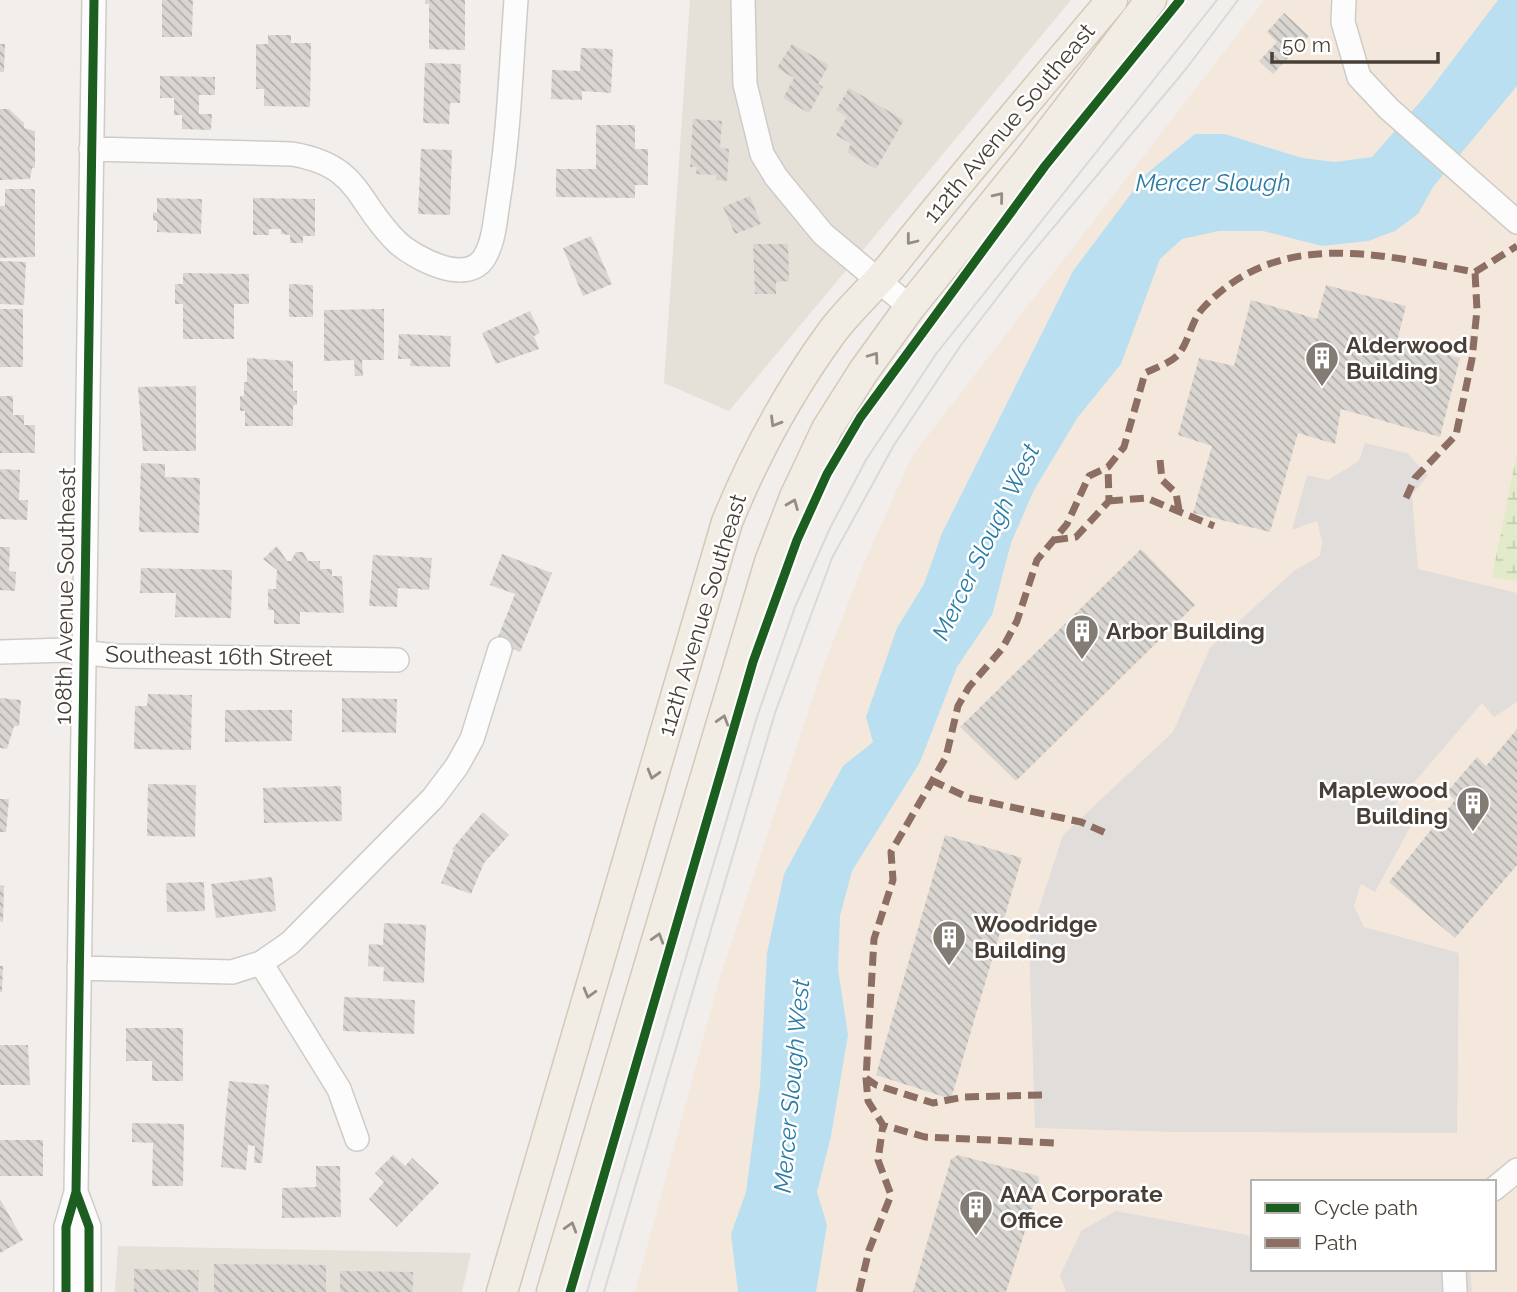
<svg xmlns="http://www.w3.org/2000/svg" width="1517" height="1292" font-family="Raleway,sans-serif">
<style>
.residential{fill:#e5e0d8}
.commercial{fill:#f4e8dd;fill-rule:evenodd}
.wetland{fill:url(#wetland-marsh)}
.parking{fill:#e0ddda}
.water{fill:#badff0}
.building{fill:url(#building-back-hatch)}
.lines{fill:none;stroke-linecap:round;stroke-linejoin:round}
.minor-casing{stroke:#cfccc8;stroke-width:26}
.major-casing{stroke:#d4c9b8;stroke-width:33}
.minor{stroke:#fdfcfc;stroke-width:23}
.major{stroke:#f1ece4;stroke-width:30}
.tram{stroke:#d9d9d8;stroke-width:2}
.quiet{stroke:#8d6e63;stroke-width:7;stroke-dasharray:14 7;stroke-linecap:butt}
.cycleway-casing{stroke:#fff;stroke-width:13}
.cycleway{stroke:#1b5e20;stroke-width:9}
.oneway{stroke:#948d84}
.labels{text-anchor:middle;stroke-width:5;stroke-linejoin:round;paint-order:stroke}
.street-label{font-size:23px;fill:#483f36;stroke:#fff}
.poi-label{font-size:23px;font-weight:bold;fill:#483f36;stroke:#fff;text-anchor:start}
.water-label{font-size:24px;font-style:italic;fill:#297ca6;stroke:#fff}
</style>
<defs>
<pattern id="wetland-marsh" width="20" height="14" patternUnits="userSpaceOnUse" patternTransform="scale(1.75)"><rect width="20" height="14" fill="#e1ebca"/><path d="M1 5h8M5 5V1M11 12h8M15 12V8" fill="none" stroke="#c3cbae"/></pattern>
<pattern id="building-back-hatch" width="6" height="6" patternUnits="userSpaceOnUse" patternTransform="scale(1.75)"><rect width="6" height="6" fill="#d9d6d2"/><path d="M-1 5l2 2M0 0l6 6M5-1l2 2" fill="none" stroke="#b2afab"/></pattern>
</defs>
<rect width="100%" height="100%" fill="#f1eeeb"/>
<path class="residential" d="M690,0H1071L729,411L664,383Z
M118,1246L471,1253L462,1292H115Z"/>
<path class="commercial" d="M1264,0H1517V1292H635L719,980L823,667L864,563L912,456ZM1253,1182H1494V1269H1253Z"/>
<path class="wetland" d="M1517,453V581L1492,577Z"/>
<path class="parking" d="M1365,443L1407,453L1428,475L1412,495L1418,569L1517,593V702L1494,717L1482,703L1394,806L1413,822L1375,892L1361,884L1354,906L1364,927L1459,953L1457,1133L1175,1132L1035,1128L1029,939L1063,835L1173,732L1210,648L1295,570L1320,556L1322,541L1317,521L1292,530L1307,475L1328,480L1359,461Z
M1116,1211L1253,1236V1269H1470L1472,1292H1066L1060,1275L1082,1230Z"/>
<path class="water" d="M1498,0H1517V86L1433,187L1418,214L1395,231L1368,241L1322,246L1263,231H1219L1182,239L1160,259L1121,364L1078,417L1034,490L1011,543L992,615L957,667L920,762L852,871L840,916L838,969L848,1035L831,1136L817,1192L827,1225L816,1292H738L731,1234L746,1192L760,1086L767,953L784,874L843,766L873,742L866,717L897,628L924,584L942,533L1073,271L1145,175L1195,134H1225L1302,158L1335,162L1372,157L1426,95Z"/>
<path class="building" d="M162,0H193L192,37H162Z
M425,0H465V50L429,49V4H425Z
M1284,13L1309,36L1273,74L1259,61L1277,42L1267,32Z
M268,35H291V43H311L310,107L264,106V89H256V44H268Z
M0,44H5L4,72H0Z
M792,44L829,65L818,84L823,87L809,113L783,98L794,78L777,68Z
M581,48L613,49L611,93L582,91V100L551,99L552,70L580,71Z
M425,63L461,64L460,103H450L449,124L423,123Z
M160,76L215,77V95H199V114H212L211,130L182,129V115H174V98H160Z
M849,88L904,120L876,169L847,152L851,144L836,135L847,117L836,110Z
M0,109H9L24,123V128L35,131V168H32L30,179L0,180Z
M693,119L722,121L720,148L729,149L727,181L716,180V175L696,174L697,167H690Z
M596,125H635V149H648V185H635V198L556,197V169H596Z
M421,149L452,150L450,215L418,214Z
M5,189H35V257L0,258V206H5Z
M750,196L761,224L735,234L723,207Z
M157,198L202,199L201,234L157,232V221H153V212L157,213Z
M253,198L315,199V236H303V243H290V235L281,234V229H269V235H253Z
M591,236L612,284L583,296L563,248Z
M753,244H788L789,281L776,282V294H755Z
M0,261L26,262L24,305L0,304Z
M183,273L249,274V304H234V339H183V304H175V284H183Z
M289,284L313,285V317H289Z
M1326,285L1406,306L1397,341L1460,358L1440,437L1341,409L1335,444L1298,433L1270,532L1193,513L1212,446L1178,435L1199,358L1234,366L1251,300L1317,319Z
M0,309H23V367H0Z
M384,309V360H362L363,376H355L354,360L324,361V310Z
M530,311L540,333L534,336L539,349L496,364L482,333Z
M399,334L451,336L450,367L410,366L411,359H398Z
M247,358L293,361V391H297V405H293V426H245V411H240V396H244V382H247Z
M196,386V451H143L138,387Z
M0,396H13V415H24V425H35V453H0Z
M141,463L165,464V477L200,478L199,533L139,532Z
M0,469L20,470L19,500H28L27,520L0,519Z
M277,546L287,561H291L296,552H303L308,561H320V569H332V576H342L344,613L300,612V624H274V610H268V589H276L277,570L263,559Z
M0,547H10L9,571L16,572L15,591L0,590Z
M1141,549L1195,605L1016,781L960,727Z
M502,554L552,573L520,652L496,642L515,594L490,585Z
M373,555L432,558L429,590L398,588L397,607L369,606Z
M141,568L232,570L231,618L175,617L176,593H140Z
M148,694L192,695L191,750L134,749L135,706H147Z
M0,698L21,700L19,726H14L7,749L0,748Z
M342,698L397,699L396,733L342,732Z
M225,710H292V741L225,742Z
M1517,729V865L1455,938L1389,882L1455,800L1447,792L1477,757L1486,766Z
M148,784L196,785L195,837L147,836Z
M341,786L342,821L264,823L263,788Z
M0,799H9L6,832H0Z
M483,812L509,835L484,863L471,894L441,883L454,850L452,849Z
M945,835L1022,858L951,1099L876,1075Z
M272,877L276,911L216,918L211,884Z
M204,882L205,911L167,912L166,883Z
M0,885L4,886L3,922L0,921Z
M384,923L426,925L424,983L383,981L384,967L368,966L369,944L383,945Z
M0,966H3L2,992H0Z
M344,997L415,1000L414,1034L343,1031Z
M126,1028H183V1081H152V1061H126Z
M0,1045H28L30,1085H0Z
M229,1081L269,1085L262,1163H254L255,1146L248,1145L246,1170L221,1167Z
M132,1123L184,1124L183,1186H152L153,1143L132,1142Z
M0,1140H43V1176H0Z
M393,1155L405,1166L412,1158L439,1183L397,1227L369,1199L384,1182L375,1173Z
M958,1155L1038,1176L1040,1183L1006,1292H913L951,1159Z
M316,1166H340L341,1217L282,1218V1188L316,1187Z
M0,1199L23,1240L0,1253Z
M214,1264L326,1265V1292H214Z
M134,1269L199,1270L198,1292H134Z
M340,1271L413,1272V1292H340Z"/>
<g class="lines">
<g class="minor-casing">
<path id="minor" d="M743,0L745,84L762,154L776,177L823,234L910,307
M1344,0L1343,22L1359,77L1389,109L1517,222
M91,149L292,154C362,166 355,202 398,243C415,258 466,286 484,258C494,242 495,221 498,202C509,135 511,67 516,0
M0,652L65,650L115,656L397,660
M261,963L339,1089L357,1139
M79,968L232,972L261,963L290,943L433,798L457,766L472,739L500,649
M1494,1189L1517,1170
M76,1192L89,1227V1292
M1454,1269L1455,1292
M66,1292V1227L76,1192L94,0"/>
</g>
<g class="major-casing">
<path id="major" d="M502,1292L727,522C754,456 789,391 832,332C850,308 873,288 892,265C963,175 1038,88 1112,0
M552,1292L770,562L795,497L827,429L863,372L910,307L1032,156L1151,0"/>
</g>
<use href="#minor" class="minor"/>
<use href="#major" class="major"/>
<path class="tram" d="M587,1292L757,717L795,607L830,528L866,460L936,354L1217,0
M604,1292L775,713L832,558L894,445L961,345L1027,259L1186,69L1238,0"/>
<path class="quiet" d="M1160,460L1162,480L1176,493L1179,510
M1406,498L1415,478L1456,435L1472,359L1477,310L1475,272
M1109,501L1146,498L1214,526
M1054,540L1076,537L1109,501L1108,467
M931,780L969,798L1081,822L1108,834
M866,1078L868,1101L883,1125L925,1137L1055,1143
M1042,1095L964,1097L933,1103L876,1085L866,1078L874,939L893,880L891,852L946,757L958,706L969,687L1002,649L1017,621L1037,560L1067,524L1089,476L1108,467L1124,447L1145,373C1155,368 1170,363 1178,355C1189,342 1191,321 1203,308C1279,227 1380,255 1475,272L1517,246
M859,1292L869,1250L891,1195L878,1160L883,1125"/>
<g class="cycleway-casing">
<path id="cycleway" d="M76,1192L89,1227V1292
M66,1292V1227L76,1192L94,0
M570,1292L753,662L797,540L827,474L860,418L1045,166L1180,0"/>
</g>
<use href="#cycleway" class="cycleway"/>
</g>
<defs><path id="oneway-chevron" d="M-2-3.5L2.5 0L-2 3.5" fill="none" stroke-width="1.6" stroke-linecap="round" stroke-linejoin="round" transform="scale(1.75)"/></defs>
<g class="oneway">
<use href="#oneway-chevron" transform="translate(999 197) rotate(-51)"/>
<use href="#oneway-chevron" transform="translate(911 240) rotate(128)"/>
<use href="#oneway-chevron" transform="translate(874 357) rotate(-54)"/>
<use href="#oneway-chevron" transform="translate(775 422) rotate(121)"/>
<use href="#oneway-chevron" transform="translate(793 504) rotate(-68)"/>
<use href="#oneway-chevron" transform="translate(723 720) rotate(-73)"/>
<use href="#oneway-chevron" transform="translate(653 774) rotate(106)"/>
<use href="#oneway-chevron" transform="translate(658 938) rotate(-73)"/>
<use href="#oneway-chevron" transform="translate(589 993) rotate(106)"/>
<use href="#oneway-chevron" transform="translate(571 1227) rotate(-73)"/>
</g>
<defs>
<g id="building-pin" transform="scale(1.75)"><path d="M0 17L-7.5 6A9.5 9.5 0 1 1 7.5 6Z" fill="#837c75" stroke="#fff"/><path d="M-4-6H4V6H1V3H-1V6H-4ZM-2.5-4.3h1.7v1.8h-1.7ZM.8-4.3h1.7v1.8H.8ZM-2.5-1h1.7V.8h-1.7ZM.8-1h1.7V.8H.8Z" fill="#fff"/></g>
</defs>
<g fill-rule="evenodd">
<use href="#building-pin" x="1322" y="358"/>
<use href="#building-pin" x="1082" y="631"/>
<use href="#building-pin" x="1473" y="803"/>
<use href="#building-pin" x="949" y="937"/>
<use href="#building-pin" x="976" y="1207"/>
</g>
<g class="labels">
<g class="street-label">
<text transform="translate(1009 123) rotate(-50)" y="8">112th Avenue Southeast</text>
<text transform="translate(65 596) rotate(-89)" y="8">108th Avenue Southeast</text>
<text transform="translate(702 615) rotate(-73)" y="8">112th Avenue Southeast</text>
<text transform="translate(219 656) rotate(1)" y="8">Southeast 16th Street</text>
</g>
<g class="poi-label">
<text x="1346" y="353">Alderwood<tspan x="1346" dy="26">Building</tspan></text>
<text x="1106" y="639">Arbor Building</text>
<text x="1448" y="798" text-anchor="end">Maplewood<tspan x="1448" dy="26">Building</tspan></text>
<text x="974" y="932">Woodridge<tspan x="974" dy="26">Building</tspan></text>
<text x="1000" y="1202">AAA Corporate<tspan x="1000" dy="26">Office</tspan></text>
</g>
<g class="water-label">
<text x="1213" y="191">Mercer Slough</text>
<text transform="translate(986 542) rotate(-64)" y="8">Mercer Slough West</text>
<text transform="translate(792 1086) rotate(-85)" y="8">Mercer Slough West</text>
</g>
</g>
<rect x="1251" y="1180" width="245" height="91" fill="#ffffff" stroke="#b6b2af" stroke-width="2"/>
<rect x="1265" y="1203" width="35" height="10" fill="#1b5e20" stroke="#b6b2af" stroke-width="2"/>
<text x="1314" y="1215" font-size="21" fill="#483f36">Cycle path</text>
<rect x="1265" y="1238" width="35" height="10" fill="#8d6e63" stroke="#b6b2af" stroke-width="2"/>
<text x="1314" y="1250" font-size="21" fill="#483f36">Path</text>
<path d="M1272 52v10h166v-10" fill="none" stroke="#483f36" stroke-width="3.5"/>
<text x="1282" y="52" font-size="21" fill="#483f36" stroke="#ffffff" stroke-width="5" paint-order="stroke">50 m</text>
</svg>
